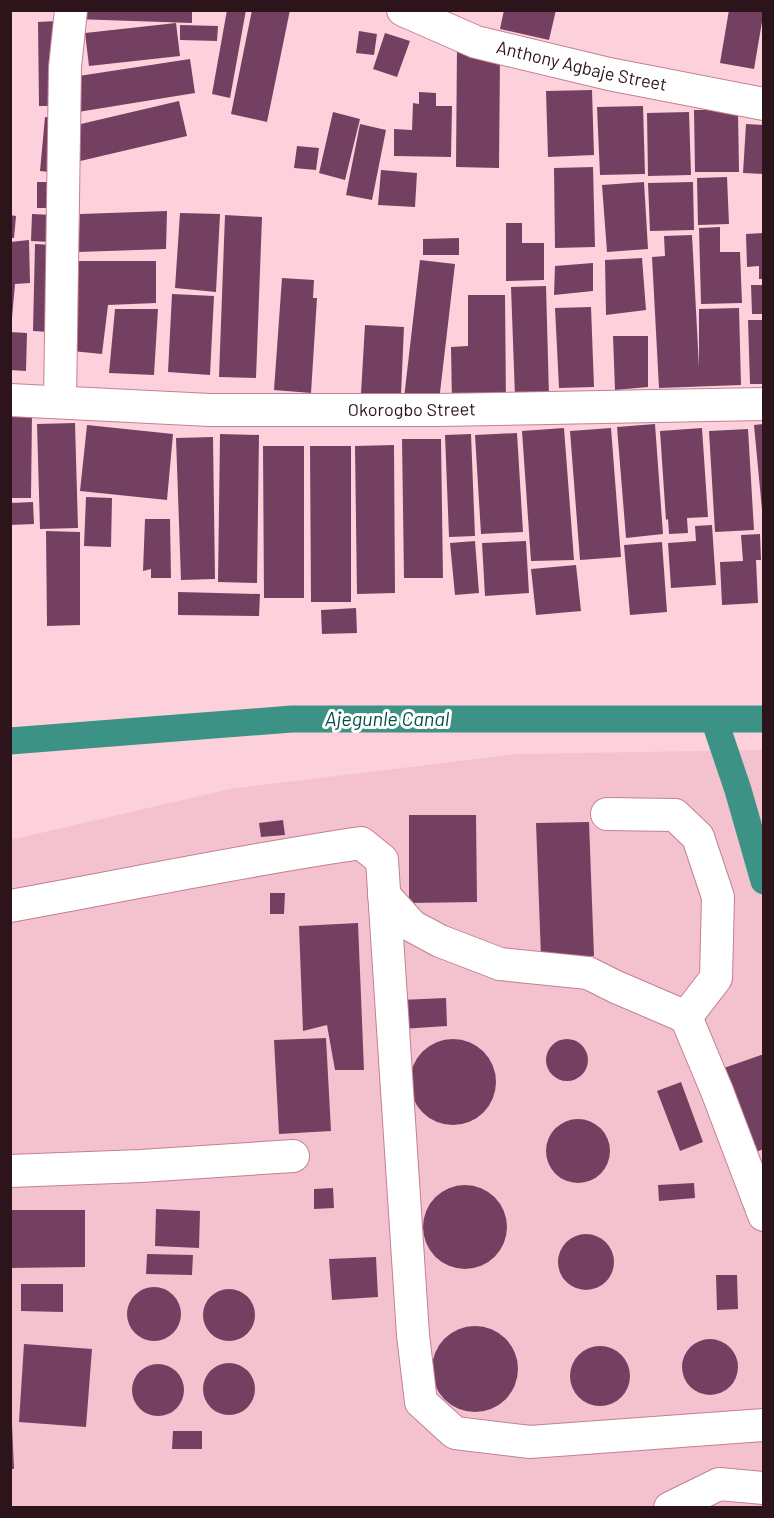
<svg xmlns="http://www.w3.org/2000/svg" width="774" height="1518" font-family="Barlow,sans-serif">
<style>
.built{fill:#f3c2ce}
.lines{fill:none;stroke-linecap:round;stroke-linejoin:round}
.canal{stroke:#3d9286;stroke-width:27}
.building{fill:#744061}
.minor-casing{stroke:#c38091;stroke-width:34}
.minor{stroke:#fff;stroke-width:32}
.labels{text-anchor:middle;stroke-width:6;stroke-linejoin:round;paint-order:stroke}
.street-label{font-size:18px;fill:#2d131a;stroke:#fff}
.water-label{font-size:20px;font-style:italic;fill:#014f46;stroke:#fff}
</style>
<rect width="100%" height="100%" fill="#fdd1db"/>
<path class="built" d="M763,750V1507H11L10,840L230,789L516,754Z"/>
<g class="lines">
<path class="canal" d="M714,719L738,790L764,881
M10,741L292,719H764"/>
</g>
<path class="building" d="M75,10H192V23L74,19Z
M227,10H246L230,98L212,94Z
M252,10H290L267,122L231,114Z
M504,10H556L549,40L500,29Z
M729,10H764L754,69L720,63Z
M57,21L58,106H39L38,22Z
M176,23L180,56L89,66L85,33Z
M180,25L218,26L217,41L180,40Z
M359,31L377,34L374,55L356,53Z
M385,33L410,41L397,77L373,69Z
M457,45H468L469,57H500L499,168L456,167Z
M190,59L195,93L78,112L72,77Z
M592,90L594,155L548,157L546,91Z
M419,92L436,93V106H452L451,157L394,156V129L412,130L413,103L419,104Z
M179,101L187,136L76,162L68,127Z
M643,106L645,174L600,175L597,107Z
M694,110H738L739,172H695Z
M333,112L360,119L345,180L319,173Z
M689,112L691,175L648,176L647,113Z
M45,117L55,118L50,172L40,171Z
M360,124L386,130L372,200L346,195Z
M746,124L764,125V174L743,173Z
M297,146L319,148L316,170L294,168Z
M593,167L595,247L555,248L554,168Z
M381,170L417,173L415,207L378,205Z
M727,177L729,224L698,225L697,178Z
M37,182H53V208H37Z
M644,182L648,249L607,252L602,185Z
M693,182L694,230L650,231L648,183Z
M167,211L166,249L78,252L80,214Z
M180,213L220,214L216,292L175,288Z
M32,214L53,215L52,242L31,241Z
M10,215L16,216L14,238H10Z
M225,215L262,217L256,378L219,377Z
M506,223H522V243H544V280L506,281Z
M720,227V252H740L742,303L701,304L699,228Z
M764,233V279H759V266L747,267L746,234Z
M692,235L699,367V309L739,308L741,385L659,388L652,257L665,256L664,236Z
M459,238V255H423V239Z
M29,240L30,283L15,284L12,318H10V242Z
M35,244L52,245L50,332L33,331Z
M642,258L646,310L606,315L605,260Z
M420,260L455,264L439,401L404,398Z
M79,261H156V303L108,305L102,354L72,351Z
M593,263V291L554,295L555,266Z
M282,278L314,280L313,298H317L311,393L274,390Z
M751,285H764V314H752Z
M546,286L549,396L515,397L511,287Z
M172,294L214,296L210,375L168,372Z
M468,295H505L506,403L452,404L451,347L468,346Z
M591,307L594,387L559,388L555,308Z
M115,309H158L154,375L109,373Z
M748,320H764V384H750Z
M365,325L404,327L401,395L361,393Z
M10,332L27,333L26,371L10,370Z
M613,336H648V387L615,390Z
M10,413H32L31,498H10Z
M75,423L78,528L40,529L37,424Z
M655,424L663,534L626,538L617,427Z
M764,424V510H762L754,425Z
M87,425L173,434L167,500L80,491Z
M564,428L574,560L531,561L522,431Z
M611,428L621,557L580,560L570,431Z
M702,428L708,517L687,518L688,533L669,534L668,519L666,520L660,431Z
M748,429L754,530L715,532L709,431Z
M517,433L523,532L481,534L475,435Z
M220,434L259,435L257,583L218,582Z
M471,434L475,536L449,537L445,435Z
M213,437L215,579L181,580L176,438Z
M402,439H441L443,578H404Z
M394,445L395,593L357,594L355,446Z
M263,446H304V598H264Z
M310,446H351V602H311Z
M86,497L112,498L111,547L84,546Z
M33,502L34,524L10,525V503Z
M145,519H170L171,578H151V569L143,571Z
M712,525L716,585L671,588L668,543L696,541L695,526Z
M46,531L80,532V625L47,626Z
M760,534L761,560H756L758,603L722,605L720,562L743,561L741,535Z
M475,541L479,593L455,595L450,543Z
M526,541L529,593L485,596L482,543Z
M662,542L667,612L630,615L624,545Z
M576,565L581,611L536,615L531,569Z
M178,592L260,594L259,616L178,615Z
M356,608L357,633L322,634L321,610Z
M409,815H476L477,902L409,903Z
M283,820L285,835L261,837L259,823Z
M589,822L594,956L541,957L536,823Z
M270,893H285L284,914H270Z
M358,923L364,1070H335L327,1025L303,1031L299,926Z
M446,998L447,1026L401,1029L400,1000Z
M326,1038L331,1131L279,1134L274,1040Z
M546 1060a21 21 0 1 1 42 0a21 21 0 1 1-42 0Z
M410 1082a43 43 0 1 1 86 0a43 43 0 1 1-86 0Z
M764,1054V1149L753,1153L721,1069Z
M681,1082L703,1142L680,1151L657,1091Z
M546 1151a32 32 0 1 1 64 0a32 32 0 1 1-64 0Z
M694,1183L695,1198L659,1201L658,1185Z
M423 1227a42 42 0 1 1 84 0a42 42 0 1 1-84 0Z
M333,1188L334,1208L314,1209V1189Z
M156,1209L200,1211L199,1248L155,1246Z
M10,1210H85V1267L10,1268Z
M558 1262a28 28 0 1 1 56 0a28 28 0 1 1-56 0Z
M147,1254L193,1255L192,1275L146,1274Z
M376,1257L378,1297L332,1300L329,1259Z
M716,1275H737L738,1309L717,1310Z
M21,1284H63V1312L21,1311Z
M127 1314a27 27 0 1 1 54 0a27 27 0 1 1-54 0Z
M203 1315a26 26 0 1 1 52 0a26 26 0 1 1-52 0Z
M432 1369a43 43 0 1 1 86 0a43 43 0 1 1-86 0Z
M682 1367a28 28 0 1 1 56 0a28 28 0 1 1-56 0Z
M24,1344L92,1349L86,1427L19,1422Z
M570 1376a30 30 0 1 1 60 0a30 30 0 1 1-60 0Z
M203 1389a26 26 0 1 1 52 0a26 26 0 1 1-52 0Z
M132 1390a26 26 0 1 1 52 0a26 26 0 1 1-52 0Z
M10,1424H12L14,1469H10Z
M173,1431H202V1449H172Z"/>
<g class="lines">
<g class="minor-casing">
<g id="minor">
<path id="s1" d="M403,10L476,42L609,74L764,104"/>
<path id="s2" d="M10,400L210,410H437L764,404"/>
<path d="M60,402L65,67L71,10"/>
<path d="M607,814L675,815L698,837L718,897L716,978L686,1017"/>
<path d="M384,895L412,926L440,941L500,964L588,973L616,987L686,1017L717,1091L764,1215"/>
<path d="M10,906C127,885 244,860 361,843L382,860L413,1335L421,1402L455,1433L530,1442L764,1425"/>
<path d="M10,1171L141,1166L293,1156"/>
<path d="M670,1508L719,1484L764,1488"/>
</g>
</g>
<use href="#minor" class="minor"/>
</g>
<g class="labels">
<g class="street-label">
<text dy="6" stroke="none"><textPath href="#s1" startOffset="188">Anthony Agbaje Street</textPath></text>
<text dy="6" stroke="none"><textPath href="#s2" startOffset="402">Okorogbo Street</textPath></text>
</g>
<g class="water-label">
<text x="387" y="726">Ajegunle Canal</text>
</g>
</g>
<rect width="774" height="1518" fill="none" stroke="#2d131a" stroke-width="24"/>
</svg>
